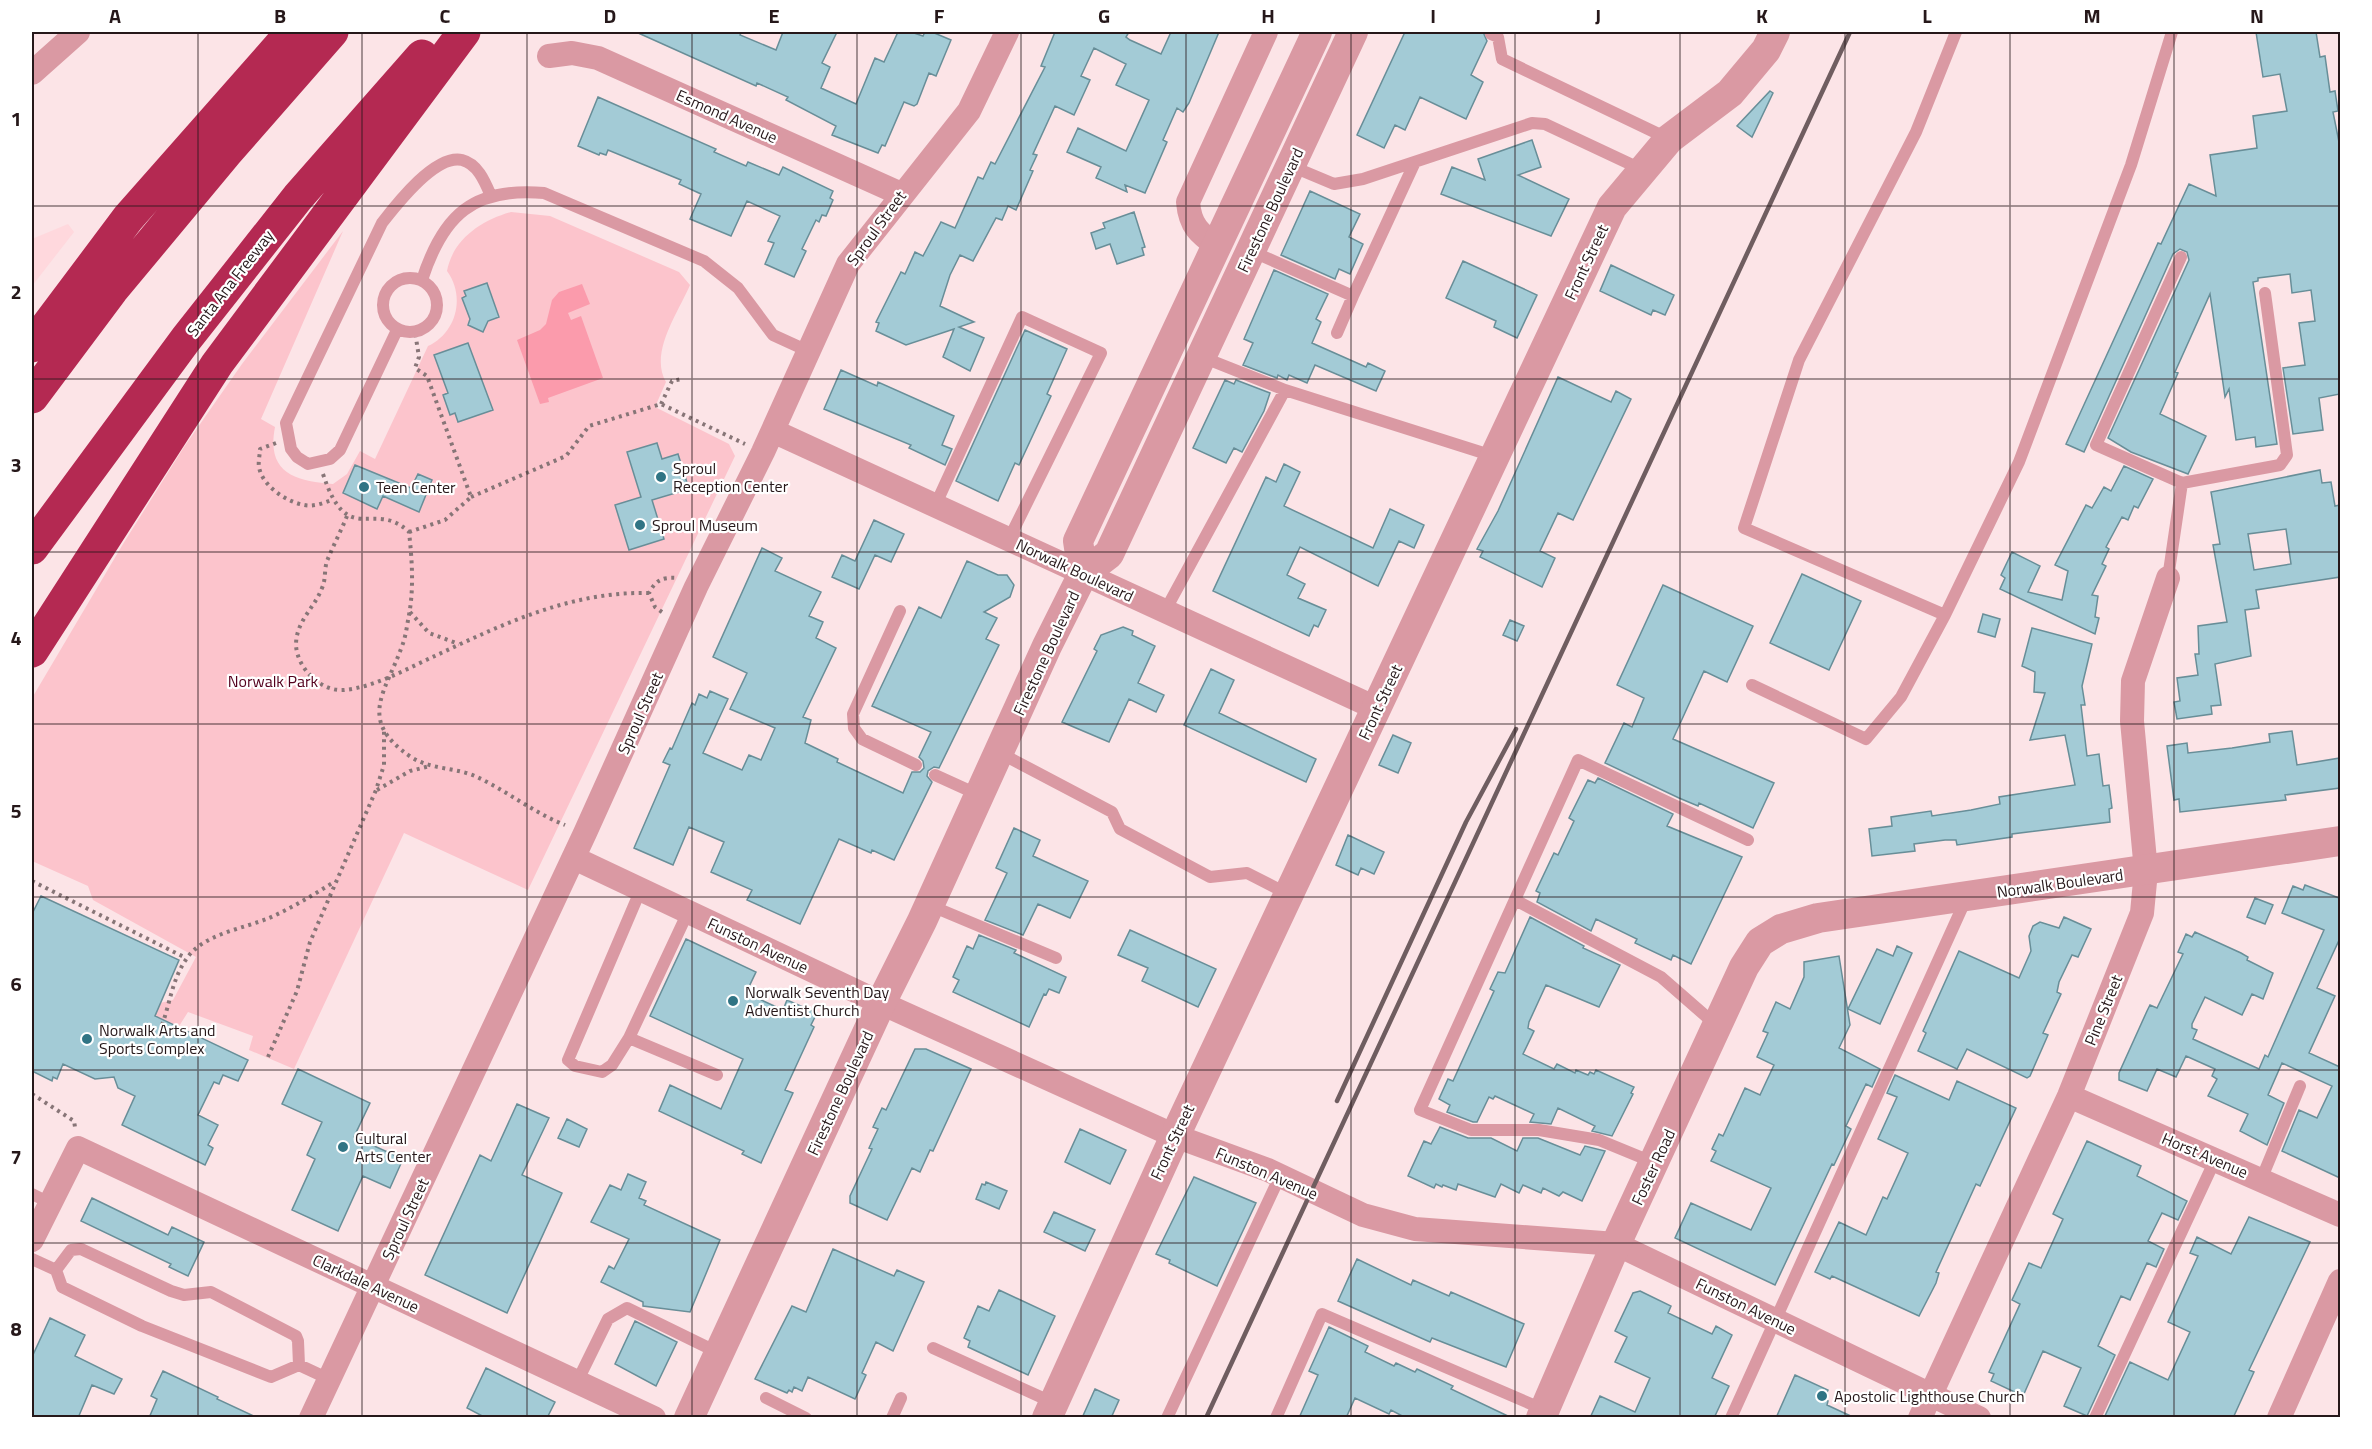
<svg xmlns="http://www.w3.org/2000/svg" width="2372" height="1449" font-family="'Titillium Web',sans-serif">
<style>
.built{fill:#ffd8dd}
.green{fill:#fcc4cc}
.water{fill:#fb9bac}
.building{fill:#a3cbd6;stroke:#688e98;stroke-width:1.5;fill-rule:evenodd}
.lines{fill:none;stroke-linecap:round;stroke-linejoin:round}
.path{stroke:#877577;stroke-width:4;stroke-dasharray:3 4.5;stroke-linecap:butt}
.service{stroke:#da99a3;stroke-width:12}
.minor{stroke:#da99a3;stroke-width:24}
.tertiary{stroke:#da99a3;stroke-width:30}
.motorway{stroke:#b42952;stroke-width:33}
.rail{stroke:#6f5d60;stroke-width:4.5}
.grid{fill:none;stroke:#26181a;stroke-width:1.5;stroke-opacity:0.55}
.poi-dot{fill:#307484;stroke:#fff;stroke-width:2}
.labels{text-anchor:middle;stroke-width:4.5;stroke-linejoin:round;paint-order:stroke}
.street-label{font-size:16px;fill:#26181a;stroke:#fff}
.poi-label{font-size:16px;fill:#26181a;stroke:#fff;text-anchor:start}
.park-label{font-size:16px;fill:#53001d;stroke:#fff}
.neatline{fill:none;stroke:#26181a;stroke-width:2}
.grid-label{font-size:20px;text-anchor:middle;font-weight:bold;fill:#26181a}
</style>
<rect width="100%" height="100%" fill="#fce4e7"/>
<path class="built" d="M68,224L74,232L32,286V239Z"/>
<path class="green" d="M511,212L550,216L679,272L690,285C678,313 649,353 666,382L655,407L729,444L735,456L528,890L404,833L294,1069L249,1050L253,1036L188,1012L176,1031L150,1020L160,1003L173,1000L196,957L93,900L88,886L32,861V698L123,544L184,447L242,364L343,231L261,419L275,427C266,473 295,481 333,484L347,474L360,451L375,459L428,346C456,333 466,297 447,271C453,239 482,220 511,212Z"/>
<path class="water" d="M582,284L590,304L568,313L571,320L581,316L603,378L548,398L549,402L540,404L517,340L540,330L546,324L552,300L559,292Z"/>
<path class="building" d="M636,32H742L740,35L776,50L783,32H837L822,63L830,67L821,88L856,104L875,58L884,62L898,32H911L923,36L925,32H932L951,40L936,76L929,73L917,104L914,106L904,102L885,146L882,145L878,153L832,135L836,126L786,100L788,97L757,83L756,86Z
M1055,32H1129L1126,37L1130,40L1161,54L1171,32H1219L1189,103L1183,112L1177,108L1163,140L1167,142L1145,193L1125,185L1127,192L1096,178L1101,167L1067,152L1078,128L1126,151L1149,100L1116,85L1126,64L1094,48L1081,76L1090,80L1074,115L1055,106L1033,154L1037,155L1030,170L1033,171L1016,210L1008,206L1002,220L996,218L973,261L960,255L950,275L940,306L974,322L959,327L984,338L970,371L943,357L954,329L906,345L876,331L879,323L876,322L901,272L905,274L915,252L923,256L941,222L955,228L978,177L983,179L991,162L995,164L1045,67L1041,66Z
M1405,32H1483L1487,41L1471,75L1483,82L1466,119L1420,97L1405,130L1395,125L1384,148L1357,135Z
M2256,32H2316L2320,57L2325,56L2330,92L2335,91L2338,111L2333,112L2340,147V394L2319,398L2323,430L2293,434L2283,368L2305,365L2299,323L2315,321L2311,290L2292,293L2290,274L2258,278V281L2253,282L2277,444L2256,447L2255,437L2236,440L2229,389L2225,397L2210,294L2175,372L2178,373L2160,414L2206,436L2188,474L2131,452L2108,438L2189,260L2187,252L2180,249L2173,254L2084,452L2066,444L2158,243L2161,244L2189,184L2216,196L2210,155L2257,148L2253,116L2287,111L2280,74L2263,77Z
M1770,91L1773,93L1752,137L1737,126Z
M598,97L716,149L714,152L746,166L748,162L779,175L783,167L833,191L830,198L833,200L826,216L822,215L819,222L816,220L802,249L806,251L794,277L765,264L774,243L768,241L780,216L747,201L731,236L690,219L701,194L679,184L681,180L608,150L606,155L600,153L599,155L578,146Z
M1532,140L1541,167L1518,175L1569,199L1551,236L1441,194L1452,167L1485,180L1478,159Z
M1310,191L1360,214L1349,237L1363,244L1350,274L1339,269L1335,279L1281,255Z
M1134,212L1145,247L1142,248L1144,255L1117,264L1110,244L1096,249L1091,233L1105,228L1103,223Z
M1463,261L1537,295L1517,338L1494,327L1496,321L1446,298Z
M1611,265L1674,295L1665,315L1653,310L1651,315L1600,291Z
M1274,270L1328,294L1316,319L1321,322L1312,343L1366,367L1368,363L1385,371L1376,391L1315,365L1307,383L1289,375L1287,380L1278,375L1277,378L1243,365L1253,343L1244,339Z
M487,283L499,317L488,321L483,332L468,325L470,319L462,298L466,296L464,291Z
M1025,330L1067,349L1047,394L1051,396L1019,465L1015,463L998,501L956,481Z
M468,343L493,410L458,422L455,413L450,415L443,395L448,393L434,355Z
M841,370L877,386L878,382L954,416L942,445L952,449L945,465L909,448L911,445L824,409Z
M1558,377L1611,402L1616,391L1631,399L1573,520L1558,513L1540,551L1555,558L1542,587L1480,557L1483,551L1477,549L1498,511Z
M1225,380L1234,384L1236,380L1270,393L1264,411L1242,452L1234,448L1226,463L1193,448Z
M657,443L662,459L678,454L689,489L652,500L664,539L629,550L615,505L641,497L627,452Z
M1284,464L1300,472L1284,506L1373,548L1390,509L1424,525L1414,548L1399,541L1378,586L1300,547L1287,575L1305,584L1298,598L1326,610L1318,627L1314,625L1309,636L1213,591L1266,477L1276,482Z
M355,465L411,488L418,474L432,480L419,512L383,496L377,509L343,493Z
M2124,466L2153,479L2138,508L2134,506L2128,520L2122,517L2106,547L2109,549L2102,564L2106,566L2092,595L2098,596L2095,617L2099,618L2095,634L2000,589L2005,578L2001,575L2012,552L2040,566L2028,592L2062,600L2068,571L2055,565L2086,505L2092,508L2104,487L2111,491Z
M2320,470L2322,483L2331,482L2335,506L2340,505V577L2256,590L2259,608L2245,610L2251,656L2215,664L2221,705L2211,706L2212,714L2177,719L2174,702L2180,701L2177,678L2198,675L2195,654H2199L2198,626L2227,622L2213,545L2220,544L2211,492ZM2286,529L2291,564L2254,570L2248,534Z
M874,520L904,534L891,562L875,555L859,589L832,577L842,555L855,561Z
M762,548L782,558L775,571L821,592L809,616L823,622L816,638L836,648L803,717L811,720L805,743L838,759L837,762L903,793L912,772H920L924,768L923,761L919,757L931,732L872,706L919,607L941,618L967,561L998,575H1007L1014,585L1010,597L984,612L997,618L986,639L999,645L939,768L934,767L928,771L927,776L932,782L894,860L872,850L871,853L839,839L800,924L747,900L752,890L711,872L724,842L689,827L673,865L634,848L670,765L663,762L670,748L672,749L692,703L695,705L699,694L707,698L710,691L728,699L703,753L742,770L749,755L761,760L775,728L730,709L747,673L713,657Z
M1802,574L1861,601L1829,670L1770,643Z
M1663,585L1753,626L1727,682L1704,671L1673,739L1774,783L1753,828L1699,803L1698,806L1679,798L1605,763L1624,723L1632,727L1644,698L1617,685Z
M1983,614L2000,619L1995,637L1978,632Z
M1510,620L1524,626L1517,641L1503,635Z
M1123,627L1133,631L1132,635L1155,646L1138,683L1164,695L1156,712L1129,699L1109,742L1062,722L1097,651L1094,649L1101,635Z
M2032,628L2092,644L2082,686L2085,705H2081L2087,756L2099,754L2103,786L2109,785L2112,808L2109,809L2110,822L2012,834V837L1957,845L1956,840H1945L1914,844L1915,851L1872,856L1869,829L1892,826L1891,817L1931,811L1932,816L1971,810L2000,804L1999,797L2075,785L2065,735L2030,740L2045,693L2034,692L2035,672L2022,666Z
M1211,669L1234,680L1219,713L1316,759L1306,782L1184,725Z
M2292,731L2297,765L2340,758V788L2285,795L2286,800L2180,812L2179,799L2174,800L2167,746L2187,743L2188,753L2232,748L2270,742L2269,734Z
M1393,735L1411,743L1398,773L1379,765Z
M1598,778L1673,814L1667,826L1742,857L1691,964L1673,955L1671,960L1635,943L1637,939L1596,919L1591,931L1537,902L1540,893L1536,891L1554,853L1558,855L1574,821L1569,818L1588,780L1595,783Z
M1014,828L1040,840L1033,856L1088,881L1070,918L1038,904L1023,935L985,920L1007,873L996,868Z
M1348,835L1384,852L1374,874L1361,868L1358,875L1336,865Z
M2305,885L2339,898L2340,895V938L2317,988L2335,996L2309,1053L2340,1067V1178L2282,1151L2299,1110L2317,1118L2332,1086L2282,1063L2268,1095L2284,1103L2267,1145L2240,1131L2248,1114L2208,1096L2217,1079L2212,1076L2215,1069L2186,1056L2176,1077L2157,1069L2147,1091L2119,1080V1073L2147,1011L2150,1005L2157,1008L2183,954L2178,952L2186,934L2192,937L2195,932L2241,953L2248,957L2247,960L2273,973L2263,999L2252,994L2242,1015L2205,997L2192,1024V1028L2197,1030L2193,1039L2259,1069L2265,1055L2268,1057L2324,930L2282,913L2293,886L2303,890Z
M41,896L179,960L155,1016L248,1060L238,1081L223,1075L219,1084L214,1082L198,1115L218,1125L208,1145L213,1148L205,1165L122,1125L135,1096L118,1088L114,1077L95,1079L63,1064L57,1079L53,1077L52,1081L32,1071V914Z
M2255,898L2273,905L2265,924L2247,917Z
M1530,917L1584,946L1583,948L1620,965L1599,1007L1546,985L1529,1022L1528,1028L1534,1031L1523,1054L1554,1069L1557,1064L1575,1073L1576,1070L1588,1075L1590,1072L1594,1074L1596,1070L1634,1087L1631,1093L1633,1094L1612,1136L1592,1131L1595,1126L1558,1108L1551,1124L1530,1122L1534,1114L1495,1096L1493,1099L1489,1097L1477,1122H1473L1447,1112L1450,1105L1439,1099L1448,1079L1453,1081L1494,991L1490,989L1498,972L1505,973Z
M2064,917L2091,929L2078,957L2072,955L2059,982L2057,992L2061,994L2043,1033L2048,1035L2030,1076L2027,1078L1967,1049L1957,1069L1918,1051L1926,1033L1923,1031L1959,951L2019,978L2031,951L2029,936L2033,926L2040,922L2059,928Z
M1130,930L1216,969L1198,1007L1142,981L1148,968L1118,955Z
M979,935L1016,950L1014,953L1066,977L1059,993L1049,989L1046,995L1044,994L1029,1027L953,992L959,980L953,977L967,946L973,949Z
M686,939L756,972L746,993L783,1010L787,1000L817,1013L811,1025L814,1027L785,1090L793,1093L761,1163L742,1154L744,1151L659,1111L670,1085L721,1109L743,1059L650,1016Z
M1897,946L1912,953L1880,1024L1848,1009L1877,949L1893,956Z
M1839,956L1850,1025L1839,1048L1880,1069L1872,1087L1866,1084L1846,1126L1851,1129L1834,1165L1832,1164L1775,1285L1675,1238L1691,1203L1751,1230L1771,1188L1711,1161L1716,1151L1712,1149L1719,1134L1723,1136L1745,1088L1760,1095L1774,1065L1757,1057L1768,1033L1763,1031L1776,1002L1790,1009L1804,977V962Z
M915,1049H926L971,1069L933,1151L930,1150L920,1172L912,1168L887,1220L850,1203V1196L872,1149L869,1148L878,1129L873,1127L882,1108L886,1110Z
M298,1069L370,1103L354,1137L403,1159L390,1188L363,1176L338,1231L292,1210L315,1159L307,1155L322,1122L282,1104Z
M1895,1075L1949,1100L1957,1081L2016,1108L1980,1186L1976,1184L1936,1272L1939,1273L1936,1283L1919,1316L1832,1276L1830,1279L1815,1272L1839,1222L1866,1235L1883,1197L1887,1199L1908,1153L1878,1139L1897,1097L1887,1093Z
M517,1104L549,1118L522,1175L562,1193L507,1313L425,1275L480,1155L491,1161Z
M567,1119L587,1129L579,1147L558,1138Z
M1440,1127L1468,1138H1491L1517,1151L1523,1138H1538L1580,1155L1585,1146L1605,1151L1582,1201L1563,1192L1559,1196L1543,1188L1541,1193L1523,1185L1519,1193L1501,1184L1495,1197L1458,1184L1456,1190L1443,1185L1442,1187L1436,1184L1434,1188L1408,1176L1424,1141L1431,1144Z
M1080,1129L1126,1150L1110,1184L1065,1162Z
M2087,1141L2141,1166L2137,1176L2187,1201L2178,1220L2162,1213L2148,1241L2164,1249L2156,1267L2147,1263L2130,1300L2121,1296L2098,1346L2115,1355L2087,1416L2064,1406L2081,1368L2043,1351L2023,1396L1991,1381L1994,1374L1989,1372L2020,1304L2012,1300L2029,1263L2041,1268L2063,1219L2053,1214Z
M628,1174L646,1182L639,1198L646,1201L644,1205L720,1240L690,1312L643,1306V1302L601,1282L609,1266L614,1269L629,1239L591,1222L610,1185L621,1190Z
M1194,1177L1256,1203L1217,1286L1169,1263L1170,1260L1156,1254Z
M986,1182L1007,1191L999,1209L976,1199L982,1184L985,1185Z
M92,1198L168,1235L172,1227L204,1242L188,1276L169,1267L171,1264L81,1221Z
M1054,1212L1095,1230L1085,1251L1044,1232Z
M2249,1217L2310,1242L2249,1370L2254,1372L2233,1418H2104L2130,1362L2168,1380L2190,1332L2168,1322L2198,1256L2190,1253L2197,1237L2231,1254Z
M833,1249L894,1276L897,1270L924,1282L893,1351L876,1342L862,1373L866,1375L855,1399L808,1377L802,1391L794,1387L792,1392L789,1390L787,1393L755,1379L792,1306L806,1312Z
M1357,1259L1411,1285L1413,1280L1449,1296L1451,1292L1524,1324L1506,1367L1432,1338L1430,1342L1338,1301Z
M999,1290L1055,1316L1028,1375L968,1347L970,1341L964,1338L978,1306L989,1311Z
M1640,1291L1671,1306L1668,1313L1712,1334L1716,1326L1732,1335L1712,1378L1729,1386L1714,1418H1590L1600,1396L1635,1412L1650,1378L1615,1362L1627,1337L1615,1331L1633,1293Z
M50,1318L85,1335L75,1356L122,1379L114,1394L92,1385L78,1418H32V1357Z
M635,1321L677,1342L656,1386L615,1364Z
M1329,1327L1368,1346L1365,1352L1394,1366L1396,1363L1415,1372L1417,1369L1453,1386L1451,1389L1512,1418H1406L1391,1410L1389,1414L1355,1398L1346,1418H1299L1318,1375L1309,1371Z
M486,1368L555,1402L547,1418H486L467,1408Z
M163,1371L218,1397L217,1399L258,1418H149L157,1399L151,1396Z
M1795,1375L1828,1390L1824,1399L1828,1401L1827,1405L1855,1418H1776Z
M1095,1389L1119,1400L1111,1418H1082Z"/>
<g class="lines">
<path class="path" d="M661,404L672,381L682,379
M276,443L260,449C260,454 258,462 259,467C262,486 287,502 304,505C314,507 323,503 332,500
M323,474C348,550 373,498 409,532C412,559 414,588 409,615C407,625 406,636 402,646C386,692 356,720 411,757C431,770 456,767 477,777C507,791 534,813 565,825
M471,497L566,456L589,426L661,404L745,444
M347,516C341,531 333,546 327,561C324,570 326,580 322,588C314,609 296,621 296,645C297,668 321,692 344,690C376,687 408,668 437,655C505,623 573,591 649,593
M409,532L445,520L471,497L427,376L415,368L419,357L415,332
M410,612L429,633L459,644
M662,612L655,607L649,593C656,580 662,577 677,578
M377,790L410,771L430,766
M32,881L186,958
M162,1025C170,1003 172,981 185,961C201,934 243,929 269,918C292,908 313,895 334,882
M268,1057L297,991L310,942L376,790L384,765V730
M32,1094L74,1121L75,1127"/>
<path class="service" d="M1956,32L1916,132L1799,360L1744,528L1945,615L2019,462L2131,165L2172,32
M1491,34L1498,37L1502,59L1669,139
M1291,166L1334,184L1363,179L1532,123L1545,124L1643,170
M1251,251L1353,296L1415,162
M2181,257L2096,445L2182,483L2280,465L2287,455L2265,293
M383 305a27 27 0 1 1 54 0a27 27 0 1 1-54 0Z
M422,280C443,215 473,187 544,193L704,261L738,288L773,335L808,351
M397,330L340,450L330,459L308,464L297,457L291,449L286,423L382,223C396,205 435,154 462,160C478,164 485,182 491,196
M1337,333L1353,296
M1202,357L1285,390L1493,456
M935,506L1022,317L1101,353L1009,539
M2168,578L2182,483
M900,611L853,714L854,728L862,739L916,765
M1165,611L1285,390
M1752,685L1866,739L1901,697L1945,615
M1000,753L1112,812L1120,829L1210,877L1247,873L1288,894
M935,775L979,795
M1515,900L1661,977L1716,1025
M929,905L1056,958
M688,912L629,1038L717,1075
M629,1038L612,1065L602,1072L575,1066L568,1060L641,889
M1655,1163L1599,1140L1539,1130H1471L1420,1110L1578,760L1748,840
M2261,1180L2300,1086
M32,1194L50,1203
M81,1249L171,1291L184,1295L211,1292L296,1336L298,1341L299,1365L271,1377L142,1326L62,1287L56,1270L71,1250Z
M32,1259L56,1270
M933,1348L1054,1403
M299,1365L329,1379
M578,1380L608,1319L627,1308L719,1353
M766,1398L806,1418
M892,1418L901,1398
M1167,1418L1280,1176
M1276,1418L1322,1314L1545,1410
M1731,1418L1966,899
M2095,1418L2215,1160"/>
<path class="minor" d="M549,56L572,53L598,58L901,194
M32,73L78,32
M1218,247C1199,233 1190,226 1188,202L1266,32
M773,431L1378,709
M574,858L881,1003L1175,1136L1268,1170L1363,1215L1415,1229L1616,1244L1979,1418
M2069,1096L2340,1215
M32,1240L78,1148L654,1418
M311,1418L585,833L696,587L763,452L848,264L969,111L1007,32
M1920,1418L2069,1096L2142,913L2146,871L2132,721L2133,681L2168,578
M2279,1418L2340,1281"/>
<path class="tertiary" d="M1083,574L1078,541L1317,32
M689,1418L881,1003L922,921L1047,646L1083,574L1109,554L1353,32
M1047,1418L1175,1136L1612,207L1669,139L1730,93L1766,50L1775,32
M1541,1418L1616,1244L1744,967L1760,942L1781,929L1818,918L2340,841"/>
<path class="motorway" d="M32,346L128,218L292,32
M32,397L112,290L226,153L332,32
M32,548L186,339L298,197L422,56
M32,651L217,364L464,32"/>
<path class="rail" d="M1337,1101L1466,822L1516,729
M1206,1418L1850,32"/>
</g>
<path class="grid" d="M198,32V1418M362,32V1418M527,32V1418M692,32V1418M857,32V1418M1021,32V1418M1186,32V1418M1351,32V1418M1515,32V1418M1680,32V1418M1845,32V1418M2010,32V1418M2174,32V1418M32,206H2340M32,379H2340M32,552H2340M32,724H2340M32,897H2340M32,1070H2340M32,1243H2340"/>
<g class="poi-dot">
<circle cx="661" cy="477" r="6"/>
<circle cx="364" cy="487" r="6"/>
<circle cx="640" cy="525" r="6"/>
<circle cx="733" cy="1001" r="6"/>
<circle cx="87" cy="1039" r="6"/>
<circle cx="343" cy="1147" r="6"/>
<circle cx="1822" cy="1396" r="6"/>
</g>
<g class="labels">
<g class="street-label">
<text transform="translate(727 116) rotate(24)" y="6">Esmond Avenue</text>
<text transform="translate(1270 210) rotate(-65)" y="6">Firestone Boulevard</text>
<text transform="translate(876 228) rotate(-54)" y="6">Sproul Street</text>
<text transform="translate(1586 262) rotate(-65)" y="6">Front Street</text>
<text transform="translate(230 283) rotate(-52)" y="6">Santa Ana Freeway</text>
<text transform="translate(1075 570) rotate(25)" y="6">Norwalk Boulevard</text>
<text transform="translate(1046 653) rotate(-65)" y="6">Firestone Boulevard</text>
<text transform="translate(1380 702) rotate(-65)" y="6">Front Street</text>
<text transform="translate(640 713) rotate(-66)" y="6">Sproul Street</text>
<text transform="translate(2060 883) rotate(-8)" y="6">Norwalk Boulevard</text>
<text transform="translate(758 945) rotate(25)" y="6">Funston Avenue</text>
<text transform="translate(2103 1010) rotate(-68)" y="6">Pine Street</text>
<text transform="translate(840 1093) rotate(-65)" y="6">Firestone Boulevard</text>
<text transform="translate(1172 1142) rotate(-65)" y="6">Front Street</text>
<text transform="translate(2205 1155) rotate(23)" y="6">Horst Avenue</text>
<text transform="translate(1653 1167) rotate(-65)" y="6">Foster Road</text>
<text transform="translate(1267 1173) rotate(23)" y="6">Funston Avenue</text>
<text transform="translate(405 1219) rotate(-65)" y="6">Sproul Street</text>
<text transform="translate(366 1283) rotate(25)" y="6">Clarkdale Avenue</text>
<text transform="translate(1746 1306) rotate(26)" y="6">Funston Avenue</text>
</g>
<g class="poi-label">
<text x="673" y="474">Sproul<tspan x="673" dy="18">Reception Center</tspan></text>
<text x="376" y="493">Teen Center</text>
<text x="652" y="531">Sproul Museum</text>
<text x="745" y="998">Norwalk Seventh Day<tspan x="745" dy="18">Adventist Church</tspan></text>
<text x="99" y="1036">Norwalk Arts and<tspan x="99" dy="18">Sports Complex</tspan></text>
<text x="355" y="1144">Cultural<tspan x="355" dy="18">Arts Center</tspan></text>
<text x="1834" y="1402">Apostolic Lighthouse Church</text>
</g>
<g class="park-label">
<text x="273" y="687">Norwalk Park</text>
</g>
</g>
<rect width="2372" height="1449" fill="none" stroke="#ffffff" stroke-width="66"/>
<rect x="33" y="33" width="2306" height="1383" class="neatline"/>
<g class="grid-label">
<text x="115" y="23">A</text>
<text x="280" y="23">B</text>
<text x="445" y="23">C</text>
<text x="610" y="23">D</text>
<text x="774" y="23">E</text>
<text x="939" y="23">F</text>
<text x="1104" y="23">G</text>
<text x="1268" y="23">H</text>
<text x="1433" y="23">I</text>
<text x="1598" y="23">J</text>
<text x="1762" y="23">K</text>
<text x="1927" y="23">L</text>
<text x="2092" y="23">M</text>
<text x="2257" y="23">N</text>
<text x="16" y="126">1</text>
<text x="16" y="299">2</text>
<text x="16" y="472">3</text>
<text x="16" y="645">4</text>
<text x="16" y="818">5</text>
<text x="16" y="991">6</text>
<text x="16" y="1164">7</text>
<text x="16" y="1336">8</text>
</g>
</svg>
